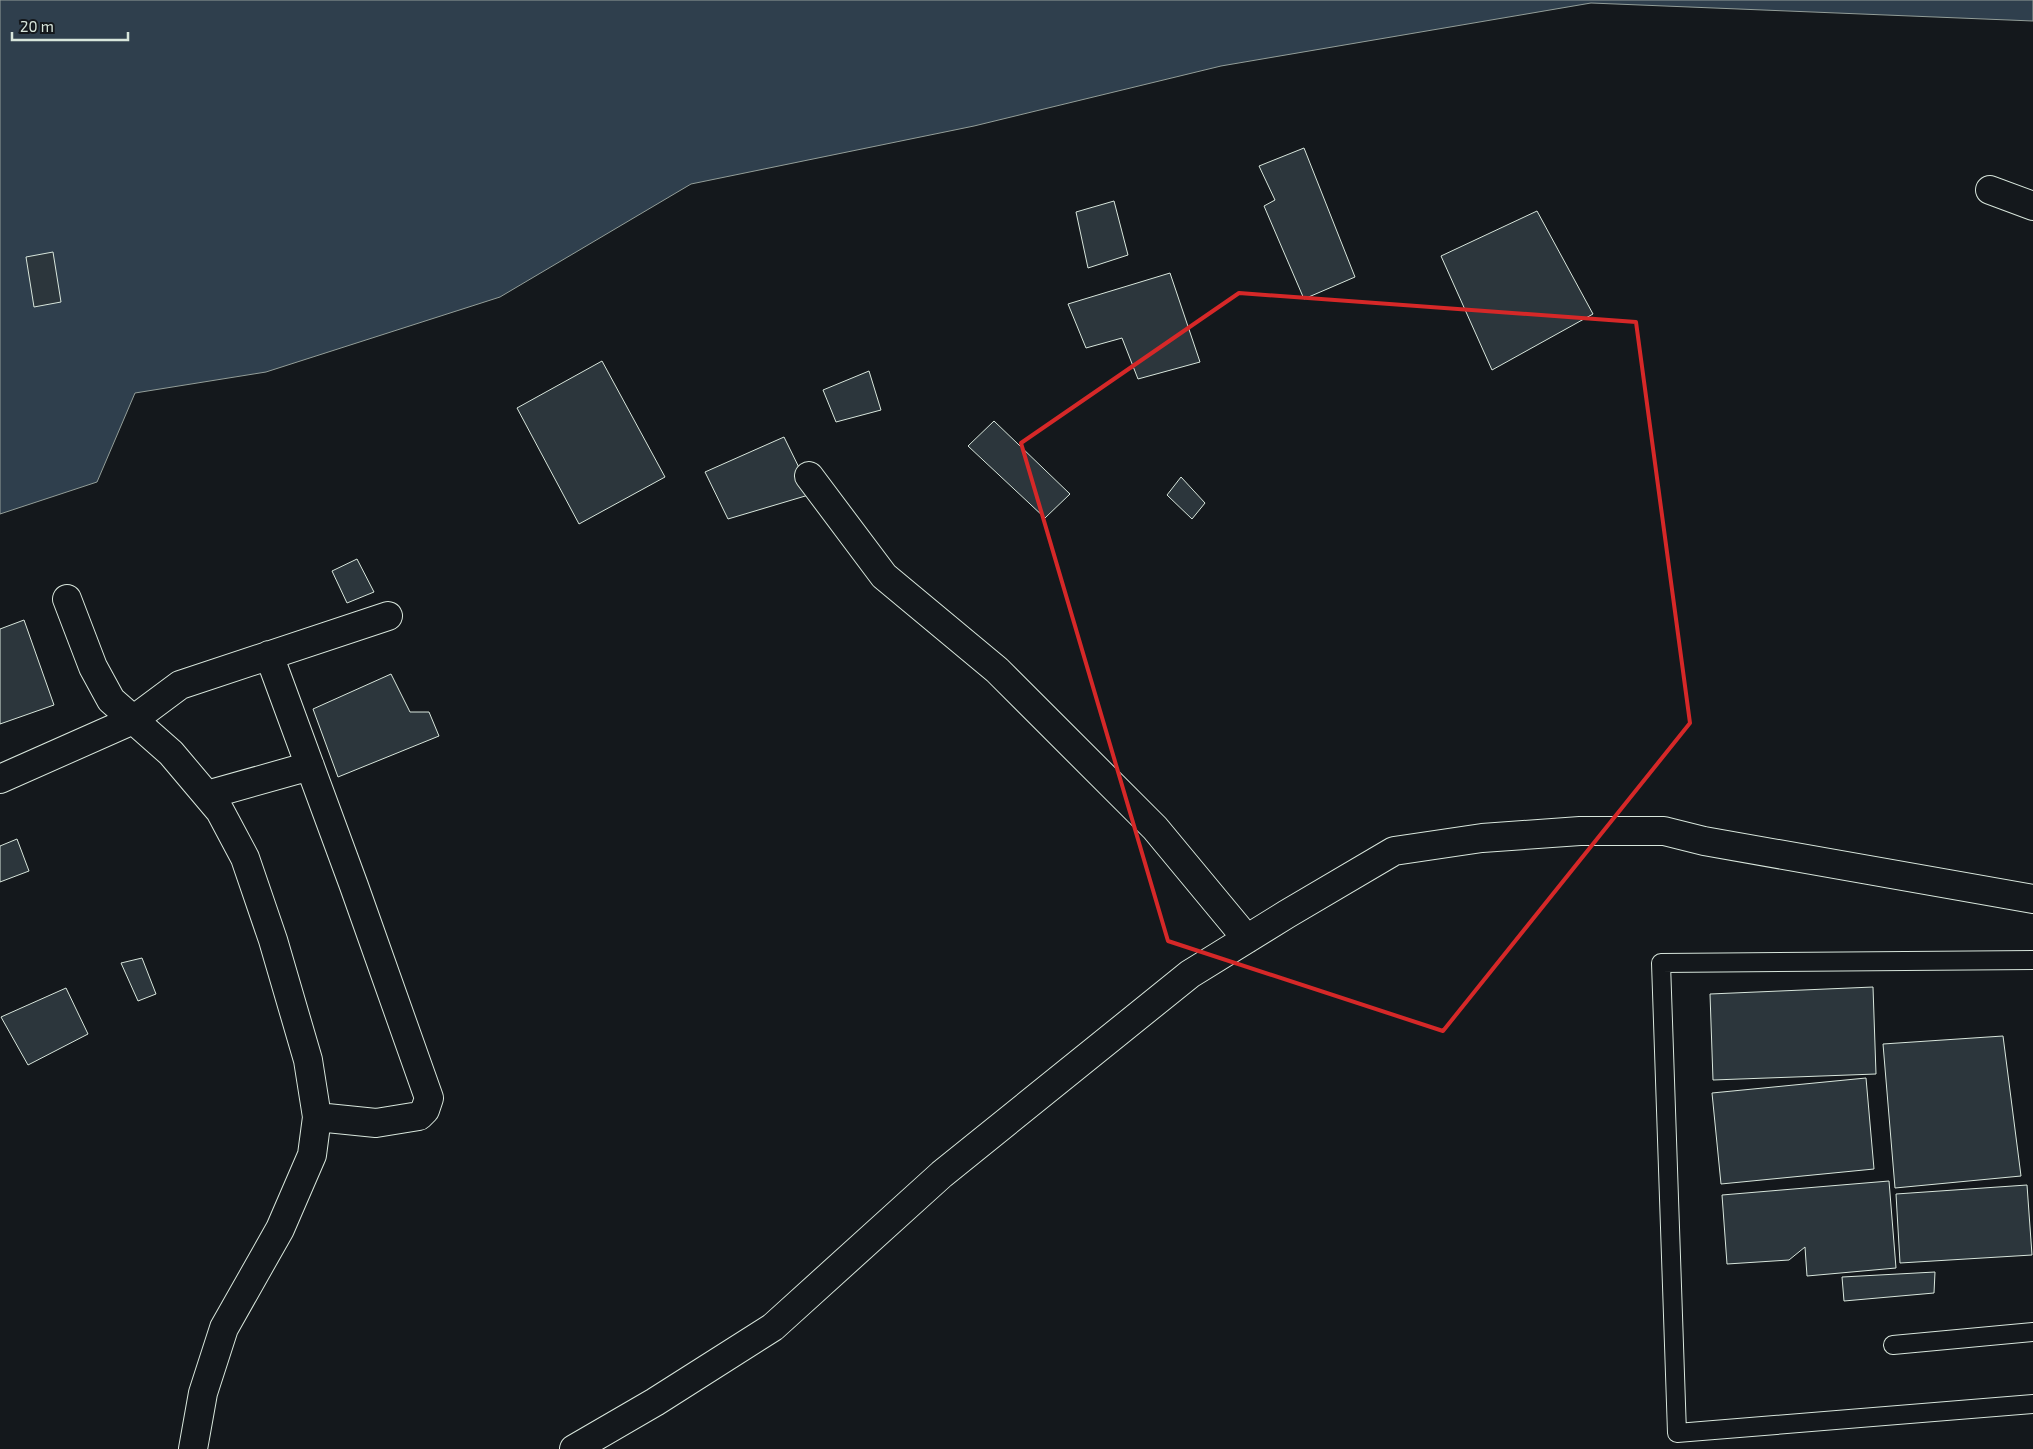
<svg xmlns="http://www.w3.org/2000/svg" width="2033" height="1449" font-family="'Exo 2',sans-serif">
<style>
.water{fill:#2f3f4d;stroke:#939e99}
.building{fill:#2c363c;stroke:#d8e6dc}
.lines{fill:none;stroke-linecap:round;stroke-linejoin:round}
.lane-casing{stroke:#d8e6dc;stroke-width:20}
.street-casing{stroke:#d8e6dc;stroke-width:30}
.lane{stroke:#14181c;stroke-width:18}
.street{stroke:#14181c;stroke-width:28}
.marked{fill:none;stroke:#d62828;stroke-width:4;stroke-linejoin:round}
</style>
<rect width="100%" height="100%" fill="#14181c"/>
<path class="water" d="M0,0H2033V21L1591,3L1221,66L974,126L691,184L500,297L266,372L135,393L97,482L0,514Z"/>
<path class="building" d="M1304,148L1355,277L1304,299L1264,206L1275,200L1259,166Z
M1114,201L1128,255L1088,268L1076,212Z
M1537,211L1593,314L1492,370L1441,256Z
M53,252L61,302L34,307L26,257Z
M1170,273L1200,362L1138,379L1122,338L1086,348L1068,304Z
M602,361L665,477L579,524L517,408Z
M869,371L881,410L836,422L823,390Z
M994,421L1070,494L1045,518L968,446Z
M784,437L812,494L728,519L705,472Z
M1181,477L1205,503L1192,519L1167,495Z
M357,559L374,592L347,603L332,571Z
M24,620L54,705L0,724V629Z
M391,674L410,712H429L439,736L338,777L313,709Z
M17,839L29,871L0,882V846Z
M142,958L156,994L138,1001L121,963Z
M1873,987L1876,1074L1713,1080L1710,994Z
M66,988L88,1034L28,1065L1,1017Z
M2003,1036L2021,1176L1895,1188L1883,1044Z
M1866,1078L1874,1169L1721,1184L1712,1093Z
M1889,1181L1896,1268L1807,1276L1805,1247L1789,1260L1727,1264L1722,1195Z
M2027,1185L2032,1255L1900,1263L1896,1194Z
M1935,1272L1934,1293L1844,1301L1842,1277Z"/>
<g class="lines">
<g class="lane-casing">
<path id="lane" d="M2033,960L1661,963L1677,1433L2033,1404
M1893,1345L2033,1332"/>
</g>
<g class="street-casing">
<path id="street" d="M1990,190L2033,206
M809,476L884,576L997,670L1155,828L1247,939
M67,599L93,667L111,700L171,753L220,811L245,858L273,940L308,1060L317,1117L312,1155L280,1229L224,1328L203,1393L193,1449
M269,655L354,886L429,1098L425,1110L419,1116L376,1123L317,1117
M0,779L133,720L180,685L388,616
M207,795L310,766
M574,1449L655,1402L773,1327L942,1174L1190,974L1287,914L1394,851L1482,838L1580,831H1664L1704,841L2033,899"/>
</g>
<use href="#lane" class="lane"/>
<use href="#street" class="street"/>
</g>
<path class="marked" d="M1239,293L1636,322L1690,723L1443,1031L1168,941L1021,443Z"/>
<path d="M12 32v8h116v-8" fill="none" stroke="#d8e6dc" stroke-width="2.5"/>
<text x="20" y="32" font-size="15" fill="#d8e6dc" stroke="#14181c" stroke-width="4" paint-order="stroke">20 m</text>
</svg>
